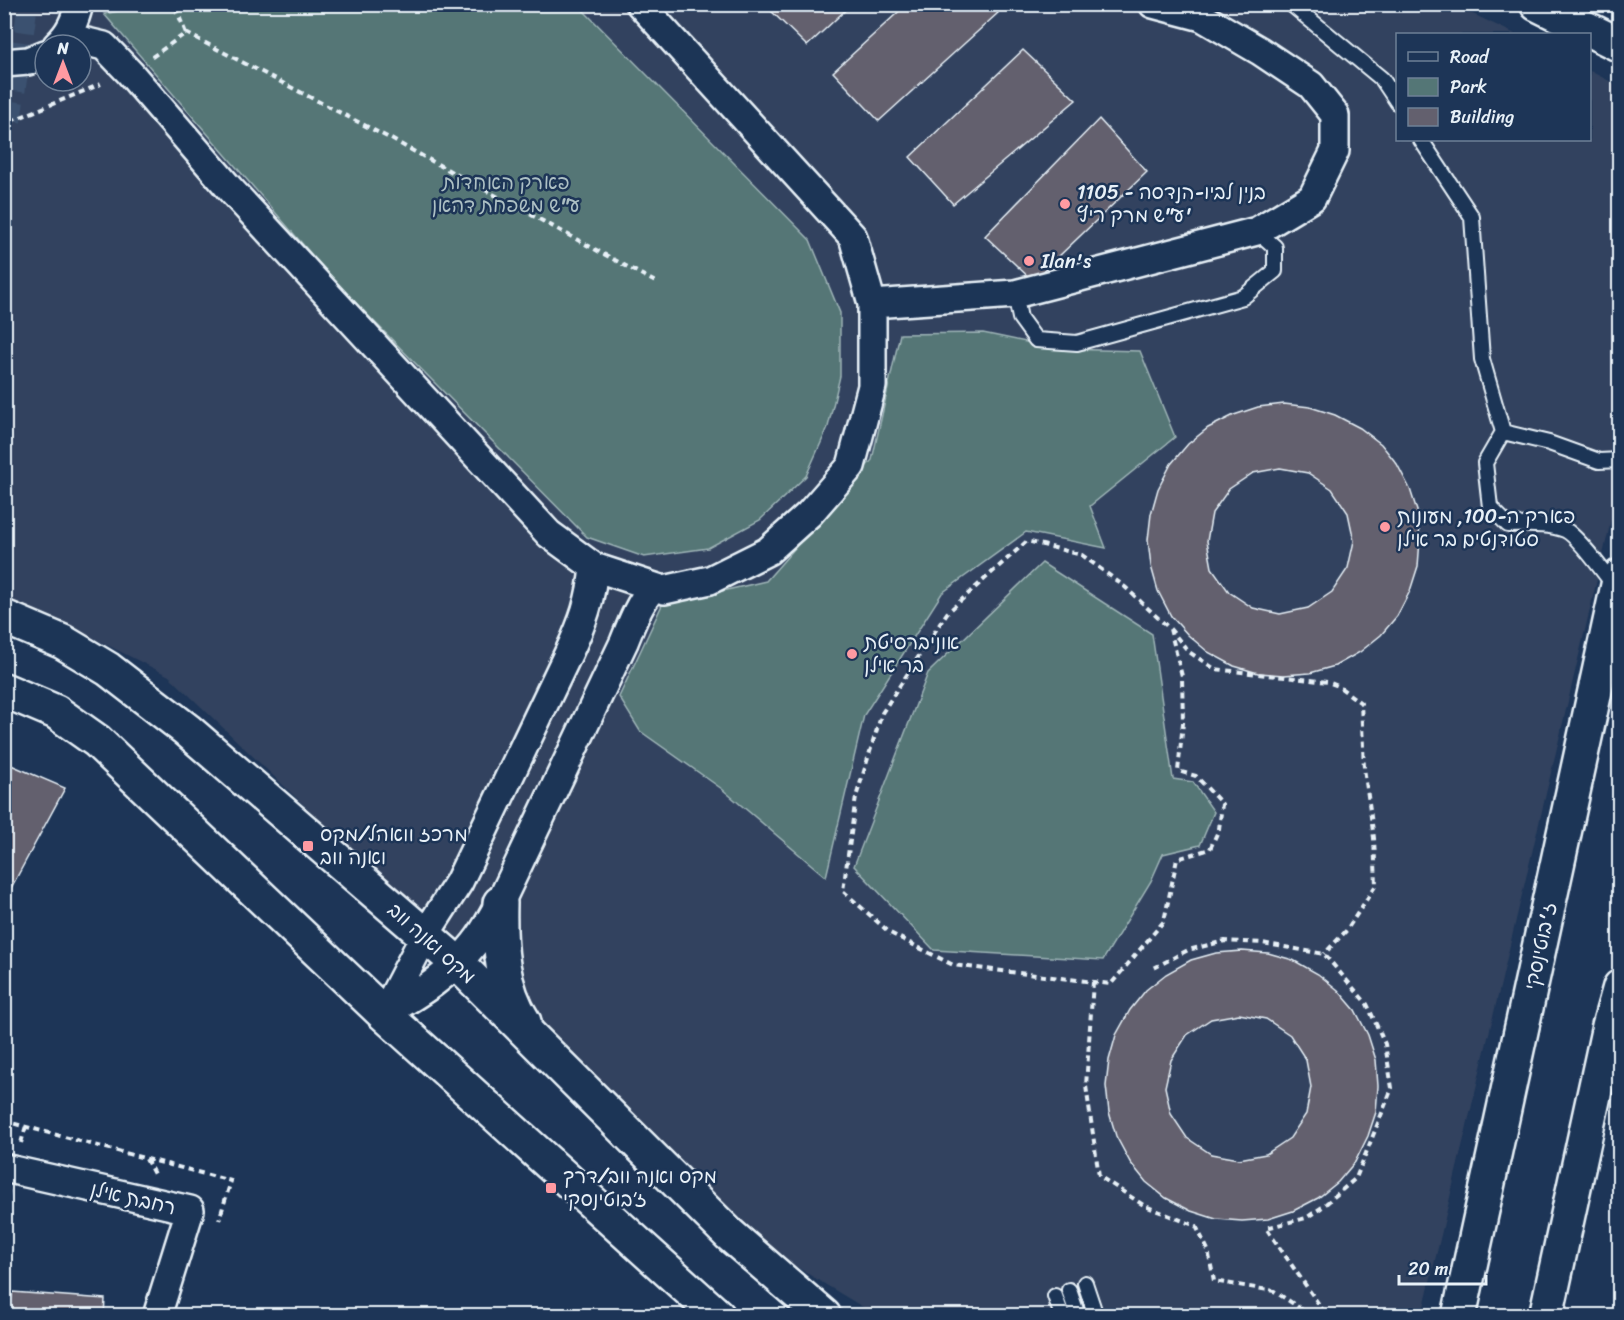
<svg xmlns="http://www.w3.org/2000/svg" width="1624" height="1320" font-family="Sriracha,'Playpen Sans Hebrew',sans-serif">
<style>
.built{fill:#32425e;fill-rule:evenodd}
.green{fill:#547676;stroke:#9eb4b7;stroke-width:1.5}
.building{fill:#63606e;stroke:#e8f1f8;stroke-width:1.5;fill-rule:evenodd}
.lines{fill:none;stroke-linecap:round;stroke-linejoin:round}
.pedestrian-tunnel{stroke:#3b516f;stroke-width:20;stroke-dasharray:20 10;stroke-linecap:butt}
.service-casing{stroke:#e8f1f8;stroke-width:18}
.minor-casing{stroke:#e8f1f8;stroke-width:32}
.tertiary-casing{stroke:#e8f1f8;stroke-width:38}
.path{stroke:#e8f1f8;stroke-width:4;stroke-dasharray:6 4.5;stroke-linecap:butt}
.service{stroke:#1d3557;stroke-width:14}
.minor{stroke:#1d3557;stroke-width:27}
.tertiary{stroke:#1d3557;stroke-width:33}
.poi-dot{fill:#ff9aa2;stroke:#1d3557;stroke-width:2}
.labels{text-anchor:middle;stroke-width:5;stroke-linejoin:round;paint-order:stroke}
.park-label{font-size:20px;fill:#adc0c4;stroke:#1d3557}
.poi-label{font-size:20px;fill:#e8f1f8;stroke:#1d3557;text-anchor:start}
.street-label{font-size:20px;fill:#e8f1f8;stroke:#1d3557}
</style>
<rect width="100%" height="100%" fill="#1d3557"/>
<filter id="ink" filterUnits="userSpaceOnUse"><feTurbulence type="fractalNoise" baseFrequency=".0167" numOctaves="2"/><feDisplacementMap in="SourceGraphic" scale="12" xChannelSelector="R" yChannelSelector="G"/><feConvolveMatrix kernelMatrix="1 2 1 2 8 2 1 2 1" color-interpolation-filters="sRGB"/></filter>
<g filter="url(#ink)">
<path class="built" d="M5,5H1454L1515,34H1398V140H1590V71L1619,86V487L1422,1315H876L770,1251L169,676L81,632L5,607ZM45,45H81V81H45Z"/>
<path class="green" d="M148,5H578L810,240L840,313V376L828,427L806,476L760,520L708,548L644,557L587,537L337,284L104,14Z
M983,333L1060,349L1140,351L1175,437L1090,506L1106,548L1026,532L942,593L864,715L826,877L722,789L640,731L619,697L662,605L766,581L872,460L900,334Z
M1042,563L1152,634L1173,779L1193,782L1214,812L1200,845L1163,854L1151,881L1103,960L934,950L854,866L928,673Z"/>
<path class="building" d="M764,4H852L807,46Z
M907,4H990L998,13L879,121L833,72Z
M1023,50L1076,100L953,204L910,157Z
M1099,119L1147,172L1033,281L985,236Z
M1284,404L1310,407L1335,415L1360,428L1381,444L1397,464L1410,489L1418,514L1420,540L1418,566L1410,591L1397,616L1381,635L1360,652L1335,666L1310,673L1284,675L1258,673L1234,666L1208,652L1188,635L1171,616L1158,591L1151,566L1148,540L1151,514L1158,489L1171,464L1188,444L1208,428L1234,415L1258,407ZM1280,468L1308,473L1332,489L1348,513L1354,541L1348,568L1332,592L1308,608L1280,614L1253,608L1229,592L1212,568L1207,541L1212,513L1229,489L1253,473Z
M4,762L65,788L4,901Z
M1242,951L1268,953L1293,960L1318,974L1338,990L1355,1010L1368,1035L1376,1060L1378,1086L1376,1112L1368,1136L1355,1162L1338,1182L1318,1198L1293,1211L1268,1219L1242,1221L1216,1219L1191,1211L1166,1198L1146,1182L1130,1162L1116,1136L1109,1112L1106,1086L1109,1060L1116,1035L1130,1010L1146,990L1166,974L1191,960L1216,953ZM1239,1014L1266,1019L1290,1035L1306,1060L1311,1087L1306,1114L1290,1138L1266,1154L1239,1159L1211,1154L1187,1138L1171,1114L1165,1087L1171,1060L1187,1035L1211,1019Z
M4,1191H9L4,1242Z
M12,1292L105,1299L104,1316H10Z"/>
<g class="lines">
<path class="pedestrian-tunnel" d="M11,121L28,4"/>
<g class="service-casing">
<path id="service" d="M1291,4L1382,79L1398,103
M1421,140L1472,217L1482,359L1503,432L1485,463L1490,507L1508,525C1526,525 1548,523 1565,530C1577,535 1606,575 1615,587
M1015,294L1020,318L1036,340L1077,343L1243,297L1275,271V247L1257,231
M1503,432L1549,443L1599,461L1620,460
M1085,1283L1096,1316
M1069,1290L1078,1316
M1055,1296L1062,1316"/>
</g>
<g class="minor-casing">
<path id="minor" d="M66,37L104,46L130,73L230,189L549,534L594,567L664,590L710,580L768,551L809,514L851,466L872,386V304L853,237L640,4
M57,45C70,33 75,21 79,4
M4,63L28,61L45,54
M872,304L1015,294L1257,231L1312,198L1335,151V115L1311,85L1260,51L1202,17L1153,4
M384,1014C419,994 450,975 475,943C485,931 492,916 500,903L624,642C632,622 639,604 653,587
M384,1014L425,935L459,882L569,652C583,622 591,600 594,567
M4,1168L190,1210L157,1316"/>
</g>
<g class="tertiary-casing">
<path id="tertiary" d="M1537,4L1620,45
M4,617L63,642L108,669L187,730L457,963L729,1234L824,1316
M4,690L56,712L97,741L384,1014L718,1316
M500,903C499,944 501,987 524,1022
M1459,1316L1620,576
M1546,1316L1609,1026L1620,987"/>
</g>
<path class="path" d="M186,33L393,140L659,284
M152,57L186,33L174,4
M4,129L11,121L101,84
M1170,629L1182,676L1183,723L1178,771L1196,776L1222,804L1219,829L1210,849L1177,859L1164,921L1111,984L953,965L890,933L843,891L856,797L882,713L947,613L1027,541L1082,555L1125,587L1170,629L1189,652L1215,669L1328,682L1338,686L1361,703L1364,768L1374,838L1376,885L1346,931L1324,954
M1154,968L1188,950L1225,941L1262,943L1324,954L1367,1004L1385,1044L1392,1088L1356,1178L1321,1208L1306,1218L1266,1228L1327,1316
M1093,982L1086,1086L1099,1176L1145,1206L1196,1226L1208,1250L1214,1281L1274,1291L1312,1316
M4,1121L231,1181L219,1220
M21,1143L26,1126
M146,1159L154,1174"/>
<use href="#service" class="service"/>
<use href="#minor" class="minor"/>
<use href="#tertiary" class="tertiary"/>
</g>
</g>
<g class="poi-dot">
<circle cx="1065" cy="204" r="6"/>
<circle cx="1029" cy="261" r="6"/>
<circle cx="1385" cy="527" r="6"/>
<circle cx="852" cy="654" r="6"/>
<rect x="302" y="840" width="12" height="12" rx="3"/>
<rect x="545" y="1182" width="12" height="12" rx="3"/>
</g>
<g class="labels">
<g class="park-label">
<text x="506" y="189">פארק האחדות<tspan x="506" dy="23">ע"ש משפחת דהאן</tspan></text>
</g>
<g class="poi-label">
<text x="1077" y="199">1105 - בנין לביו-הנדסה<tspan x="1077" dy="23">ע"ש מרק ריץ'</tspan></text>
<text x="1041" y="268">Ilan's</text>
<text x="1397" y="523">פארק ה-100, מעונות<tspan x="1397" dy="23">סטודנטים בר אילן</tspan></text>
<text x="864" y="649">אוניברסיטת<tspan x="864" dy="23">בר אילן</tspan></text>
<text x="320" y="841">מרכז וואהל/מקס<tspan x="320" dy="23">ואנה ווב</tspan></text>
<text x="563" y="1183">מקס ואנה ווב/דרך<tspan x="563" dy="23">ז׳בוטינסקי</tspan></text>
</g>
<g class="street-label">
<text transform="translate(432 943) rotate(42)" y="7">מקס ואנה ווב</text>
<text transform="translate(1540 946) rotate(-78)" y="7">ז'בוטינסקי</text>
<text transform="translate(133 1198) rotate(13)" y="7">רחבת אילן</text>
</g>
</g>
<rect width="1624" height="1320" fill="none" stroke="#1d3557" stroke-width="24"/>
<rect x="12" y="12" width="1600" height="1296" fill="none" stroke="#e8f1f8" stroke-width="2" filter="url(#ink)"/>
<rect x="1396" y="33" width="195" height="108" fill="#1d3557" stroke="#6e8097" stroke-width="1.5"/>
<rect x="1408" y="52" width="30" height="9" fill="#1d3557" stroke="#6e8097" stroke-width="1.5"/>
<text x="1450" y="63" font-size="18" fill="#e8f1f8">Road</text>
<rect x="1408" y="78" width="30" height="18" fill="#547676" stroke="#6e8097" stroke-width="1.5"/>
<text x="1450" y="93" font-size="18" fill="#e8f1f8">Park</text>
<rect x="1408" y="108" width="30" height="18" fill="#63606e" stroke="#6e8097" stroke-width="1.5"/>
<text x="1450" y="123" font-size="18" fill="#e8f1f8">Building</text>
<g transform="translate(63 63)"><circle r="28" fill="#1d3557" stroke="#6e8097" stroke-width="1.5"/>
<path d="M0-4.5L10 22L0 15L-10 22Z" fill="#ff9aa2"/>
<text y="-9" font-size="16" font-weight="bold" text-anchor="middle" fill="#e8f1f8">N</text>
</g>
<path d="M1399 1275v9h87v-9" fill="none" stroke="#e8f1f8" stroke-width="3"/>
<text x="1408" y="1275" font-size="18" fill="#e8f1f8" stroke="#1d3557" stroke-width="4.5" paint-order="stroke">20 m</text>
</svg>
